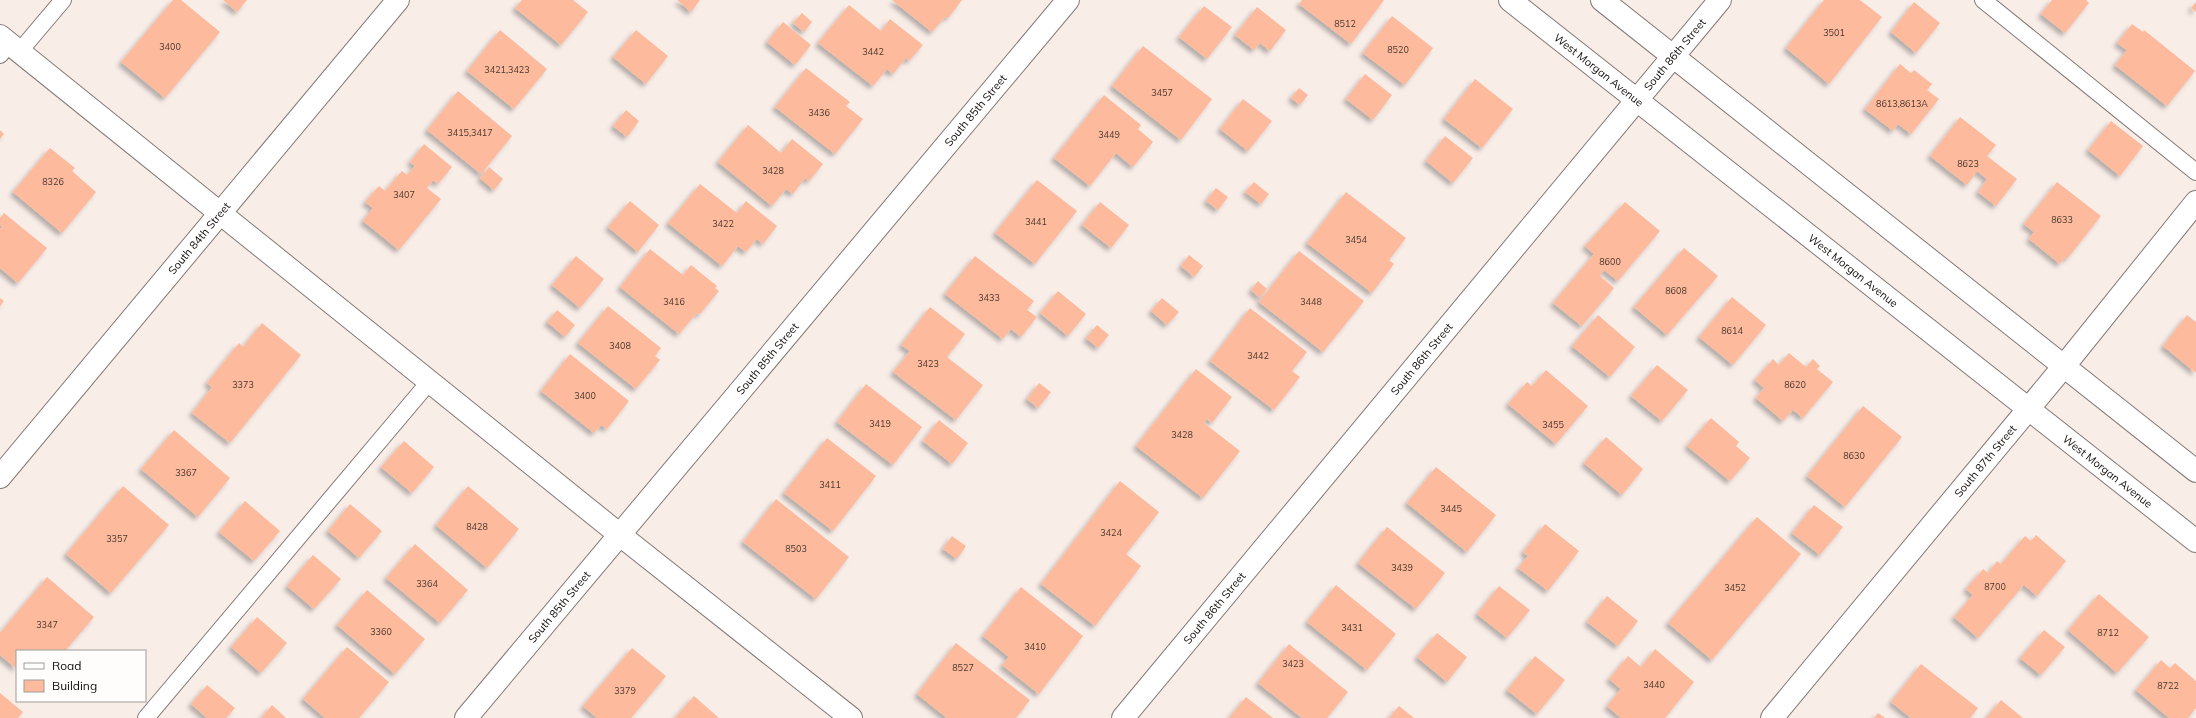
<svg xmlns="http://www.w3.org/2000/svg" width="2196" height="718" font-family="Mulish,sans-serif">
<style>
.building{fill:#fdba9c;filter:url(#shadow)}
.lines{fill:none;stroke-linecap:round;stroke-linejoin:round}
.service-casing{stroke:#847a76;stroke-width:18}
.minor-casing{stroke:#847a76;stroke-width:24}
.tertiary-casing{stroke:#847a76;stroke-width:24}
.service{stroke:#fff;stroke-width:16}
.minor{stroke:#fff;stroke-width:22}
.tertiary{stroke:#fff;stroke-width:22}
.labels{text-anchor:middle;stroke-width:3;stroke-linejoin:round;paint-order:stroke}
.number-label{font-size:9px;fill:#4a382e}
.street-label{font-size:11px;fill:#0f0c0a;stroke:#fffdfc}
</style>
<defs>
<filter id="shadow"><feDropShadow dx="-3.5" dy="3.5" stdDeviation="2" flood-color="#0004"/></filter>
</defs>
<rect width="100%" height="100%" fill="#f9ede8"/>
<path class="building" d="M173,0H181L220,32L165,98L121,62Z
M223,0H247L237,12Z
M522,0H573L588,12L561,45L515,8Z
M677,0H700L691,12Z
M892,0H962L948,18L945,17L932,32Z
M1302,0H1384L1351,44L1299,4Z
M1824,0H1860L1882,17L1829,84L1786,48Z
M2052,0H2086L2089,3L2065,33L2041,14Z
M1914,2L1940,23L1916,53L1891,32Z
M2196,2V12L2191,8Z
M849,5L881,31L890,19L923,45L909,61L906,58L893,74L887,69L873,86L818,43Z
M1204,6L1232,27L1207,59L1179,37Z
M1257,7L1286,30L1270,51L1260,43L1254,50L1235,35Z
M802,13L812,22L804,32L793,23Z
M1392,16L1433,48L1405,85L1363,53Z
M783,22L811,45L795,65L767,42Z
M2132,24L2143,32L2144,30L2195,71L2167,106L2115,65L2127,50L2117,43Z
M500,30L547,69L514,109L467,71Z
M636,30L668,56L646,84L613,57Z
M1143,46L1212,99L1181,140L1112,86Z
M1900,64L1911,73L1914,70L1932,84L1927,90L1939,99L1911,134L1898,124L1893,131L1865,109Z
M806,68L850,102L846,106L863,119L835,154L775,107Z
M1365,74L1392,95L1373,120L1346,99Z
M1475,79L1513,109L1482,148L1444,119Z
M1299,88L1308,95L1300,105L1291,98Z
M458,91L512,136L481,174L427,130Z
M1104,95L1141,125L1138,129L1153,142L1133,167L1116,153L1090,186L1054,158Z
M1243,99L1272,121L1248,151L1220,129Z
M626,110L639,121L627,137L613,126Z
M1960,117L1996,145L1987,156L2017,179L1996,206L1978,192L1987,179L1977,171L1967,185L1930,156Z
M2111,121L2143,146L2120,176L2088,150Z
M748,125L781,153L792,139L823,164L809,181L805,178L793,194L786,189L772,206L718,162Z
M0,130L4,134L0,139Z
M1445,136L1473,158L1453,183L1426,161Z
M424,144L452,167L438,184L433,180L427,188L441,199L399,250L363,221L373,208L365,202L379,186L385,191L402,171L407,175L415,166L410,162Z
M50,148L75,168L72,171L96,192L62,233L13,192Z
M489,167L503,179L494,190L480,178Z
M1037,180L1077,211L1035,264L995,233Z
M1254,182L1269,194L1261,204L1245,192Z
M2057,182L2101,216L2067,259L2065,257L2060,264L2029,239L2034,232L2024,224Z
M700,184L737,213L746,201L777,226L763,244L757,239L746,252L738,246L722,266L668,223Z
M1216,188L1228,197L1218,210L1206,201Z
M1346,192L1406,238L1389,260L1394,264L1372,293L1307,243Z
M630,201L659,225L638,252L608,227Z
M1100,202L1129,225L1111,248L1082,225Z
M1625,202L1660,231L1618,281L1604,270L1600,276L1614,288L1582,326L1553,303L1594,254L1585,246Z
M4,213L47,248L18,283L0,268V229L2,227L0,225V218Z
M1684,248L1718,276L1667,335L1634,307Z
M650,249L683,275L691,265L717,286L715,288L719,291L699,315L697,313L679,334L620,287Z
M1299,251L1364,301L1323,352L1259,302Z
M1189,255L1203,266L1194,277L1181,266Z
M576,256L604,279L580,308L552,285Z
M975,256L1034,301L1027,310L1037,317L1021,337L1011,329L1003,339L945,294Z
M1258,281L1267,289L1260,298L1251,290Z
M1058,291L1086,314L1068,336L1040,313Z
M1732,297L1766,325L1733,365L1699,337Z
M0,298L4,301L0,306Z
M1162,298L1179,312L1167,325L1151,311Z
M608,306L661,348L655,356L660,360L636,389L578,343Z
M930,307L965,334L947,357L983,385L956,420L893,372L910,351L901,345Z
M1250,308L1307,352L1292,371L1300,377L1274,410L1210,361Z
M557,310L575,325L565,337L547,322Z
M1598,315L1635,347L1610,377L1572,346Z
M2187,315L2196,322V373L2163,346Z
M262,323L301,355L230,443L192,413L212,387L207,383L239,343L243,347Z
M1097,325L1109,335L1098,348L1086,338Z
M1789,353L1806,367L1813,359L1820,366L1817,369L1833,382L1803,418L1793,410L1783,421L1756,398L1764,388L1755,380L1773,359L1779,365Z
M570,354L629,401L607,429L601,425L594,433L541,391Z
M1657,365L1688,390L1662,421L1631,396Z
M1196,369L1232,397L1212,423L1207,419L1204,423L1240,451L1203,498L1136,446Z
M1546,370L1588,406L1556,444L1508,404L1527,382L1532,386Z
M1039,383L1051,392L1038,408L1027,399Z
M866,384L922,427L893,465L837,422Z
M1863,406L1902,437L1845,507L1807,476Z
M1711,418L1739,442L1736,446L1750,458L1730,481L1687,446Z
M939,420L968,443L952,464L923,441Z
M174,430L230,478L198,517L141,469Z
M1606,437L1643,469L1622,495L1584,463Z
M827,438L876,476L833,531L784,493Z
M404,441L434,467L412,493L381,467Z
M1436,467L1496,515L1467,552L1407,503Z
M1120,481L1159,512L1126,554L1141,566L1095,626L1041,584Z
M123,486L169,525L111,593L66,554Z
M468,486L519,529L487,568L436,525Z
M776,499L849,557L816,599L743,542Z
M245,501L280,531L254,561L219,532Z
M350,504L382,531L359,558L328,531Z
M1814,505L1843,527L1820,555L1792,533Z
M1757,517L1801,554L1712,660L1668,623Z
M1545,524L1579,551L1548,591L1518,568L1528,556L1523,552Z
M1387,527L1445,573L1416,609L1358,563Z
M2036,535L2066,561L2037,596L2024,585L1978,638L1954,617L1973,595L1966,589L1983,569L1988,573L1997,561L2001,564L2025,536L2031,541Z
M952,536L966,546L957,559L943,549Z
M415,544L468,590L440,623L386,578Z
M313,555L341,579L314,609L287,586Z
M47,577L94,617L65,651H17V669L0,655V633Z
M1336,585L1396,634L1367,670L1307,622Z
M1499,586L1530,610L1507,638L1477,614Z
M1021,587L1083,636L1039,694L1002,665L1009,657L983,636Z
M367,590L425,639L395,674L337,625Z
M2099,594L2149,637L2117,673L2068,630Z
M1607,596L1638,621L1618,646L1587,622Z
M257,617L287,643L261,673L231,647Z
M2044,630L2065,647L2041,675L2020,658Z
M1437,633L1467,657L1447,682L1417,657Z
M956,643L1030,700L1016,718H947L917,694Z
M1289,644L1348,692L1327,718H1302L1258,683Z
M347,647L389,682L359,718H325L303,699Z
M632,648L666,676L631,718H597L583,706Z
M1655,649L1694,682L1665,718H1621L1607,706L1621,689L1609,679L1628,656L1641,667Z
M1535,656L1565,680L1537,714L1507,690Z
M2161,660L2170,668L2175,663L2196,681V708L2188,718H2169L2136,690Z
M1921,664L1978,708L1970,718H1911L1891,702Z
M207,685L235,708L226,718H207L191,704Z
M0,693L23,712L18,718H0Z
M694,696L719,718H675Z
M1246,697L1273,718H1229Z
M2001,700L2023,718H1986Z
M272,705L286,718H261Z
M1399,706L1414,718H1389Z
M1878,713L1885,718H1874Z"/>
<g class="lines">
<g class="service-casing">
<path id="service" d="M1983,0L2196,172
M19,52L63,0
M0,55L9,44
M146,718L430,381"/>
</g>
<g class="minor-casing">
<g id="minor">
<path d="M0,36L620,535L851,718"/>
<path id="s1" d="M466,718L1068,0"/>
<path id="s2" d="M1123,718L1720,0"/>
<path id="s3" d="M1772,718L2064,366L2196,202"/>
</g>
</g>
<g class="tertiary-casing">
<g id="tertiary">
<path id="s4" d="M1510,0L2196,541"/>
<path d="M1602,0L2196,471"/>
<path id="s5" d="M0,477L398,0"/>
</g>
</g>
<use href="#service" class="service"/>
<use href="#minor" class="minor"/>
<use href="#tertiary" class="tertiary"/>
</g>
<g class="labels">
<g class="number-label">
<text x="1345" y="27">8512</text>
<text x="1834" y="36">3501</text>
<text x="170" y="50">3400</text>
<text x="1398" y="53">8520</text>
<text x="873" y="55">3442</text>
<text x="507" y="73">3421,3423</text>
<text x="1162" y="96">3457</text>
<text x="1902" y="107">8613,8613A</text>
<text x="819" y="116">3436</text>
<text x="470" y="136">3415,3417</text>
<text x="1109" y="138">3449</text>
<text x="1968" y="167">8623</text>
<text x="773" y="174">3428</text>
<text x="53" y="185">8326</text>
<text x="404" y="198">3407</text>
<text x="2062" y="223">8633</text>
<text x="1036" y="225">3441</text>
<text x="723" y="227">3422</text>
<text x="1356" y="243">3454</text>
<text x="1610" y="265">8600</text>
<text x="1676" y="294">8608</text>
<text x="989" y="301">3433</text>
<text x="674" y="305">3416</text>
<text x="1311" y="305">3448</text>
<text x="1732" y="334">8614</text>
<text x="620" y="349">3408</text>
<text x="1258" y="359">3442</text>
<text x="928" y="367">3423</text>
<text x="243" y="388">3373</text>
<text x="1795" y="388">8620</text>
<text x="585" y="399">3400</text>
<text x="880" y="427">3419</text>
<text x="1553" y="428">3455</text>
<text x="1182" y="438">3428</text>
<text x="1854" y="459">8630</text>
<text x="186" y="476">3367</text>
<text x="830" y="488">3411</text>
<text x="1451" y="512">3445</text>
<text x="477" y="530">8428</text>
<text x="1111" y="536">3424</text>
<text x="117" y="542">3357</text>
<text x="796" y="552">8503</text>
<text x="1402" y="571">3439</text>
<text x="427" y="587">3364</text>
<text x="1995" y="590">8700</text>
<text x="1735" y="591">3452</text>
<text x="47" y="628">3347</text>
<text x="1352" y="631">3431</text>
<text x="381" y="635">3360</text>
<text x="2108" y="636">8712</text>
<text x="1035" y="650">3410</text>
<text x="1293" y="667">3423</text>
<text x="963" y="671">8527</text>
<text x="1654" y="688">3440</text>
<text x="2168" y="689">8722</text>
<text x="625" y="694">3379</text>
</g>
<g class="street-label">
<text dy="4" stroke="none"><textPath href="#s2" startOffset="863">South 86th Street</textPath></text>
<text dy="4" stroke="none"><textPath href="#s4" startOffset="113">West Morgan Avenue</textPath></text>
<text dy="4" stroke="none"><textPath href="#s1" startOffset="793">South 85th Street</textPath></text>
<text dy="4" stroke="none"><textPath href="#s5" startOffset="311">South 84th Street</textPath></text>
<text dy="4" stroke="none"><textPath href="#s4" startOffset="437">West Morgan Avenue</textPath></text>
<text dy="4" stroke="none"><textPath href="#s1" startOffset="469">South 85th Street</textPath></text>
<text dy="4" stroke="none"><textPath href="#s2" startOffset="467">South 86th Street</textPath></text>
<text dy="4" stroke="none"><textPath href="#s3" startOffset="334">South 87th Street</textPath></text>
<text dy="4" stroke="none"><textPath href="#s4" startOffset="761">West Morgan Avenue</textPath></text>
<text dy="4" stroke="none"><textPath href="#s1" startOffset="145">South 85th Street</textPath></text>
<text dy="4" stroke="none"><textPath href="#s2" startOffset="143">South 86th Street</textPath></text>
</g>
</g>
<rect x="16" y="650" width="130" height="52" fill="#fffdfc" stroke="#9f9d9b"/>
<rect x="24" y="663" width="20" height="6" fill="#ffffff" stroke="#9f9d9b"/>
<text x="52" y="670" font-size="12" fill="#0f0c0a">Road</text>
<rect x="24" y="680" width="20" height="12" fill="#fdba9c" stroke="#9f9d9b"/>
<text x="52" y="690" font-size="12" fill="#0f0c0a">Building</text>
</svg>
